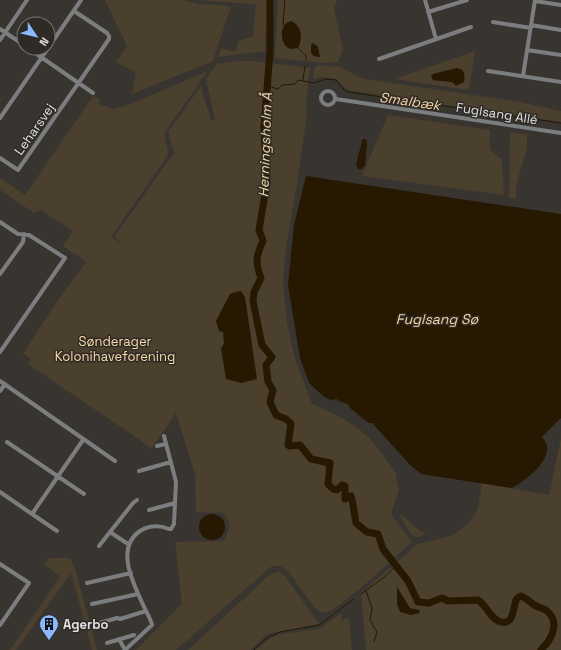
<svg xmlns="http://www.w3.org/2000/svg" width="561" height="650" font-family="'Space Grotesk',sans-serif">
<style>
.green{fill:#4b3f2e;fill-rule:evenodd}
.water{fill:#261801}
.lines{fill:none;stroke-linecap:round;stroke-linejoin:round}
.stream{stroke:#261801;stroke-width:1}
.river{stroke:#261801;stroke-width:7}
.minor{stroke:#7c7d7f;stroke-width:4}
.labels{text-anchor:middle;stroke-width:3;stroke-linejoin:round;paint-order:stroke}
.street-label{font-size:13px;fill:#e1dfdd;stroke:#2e2b27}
.park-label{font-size:13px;fill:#f9d9a6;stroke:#2e2b27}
.poi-label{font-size:13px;font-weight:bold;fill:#e1dfdd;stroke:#2e2b27;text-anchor:start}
.water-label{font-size:14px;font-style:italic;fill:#f3d2a0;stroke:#2e2b27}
</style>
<rect width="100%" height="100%" fill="#383531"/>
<path class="green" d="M105,0H183L198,4L222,5L231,7L213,61L132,94L136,73L116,62L127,46Z
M197,0H267L265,51L218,57L221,48L235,52L239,41L253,36L256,5L249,4Z
M278,0H337L334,8L343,50L338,62L324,63L275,58ZM314,43L320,57L314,56C312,51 308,47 314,43Z
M475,51L469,90L394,79ZM457,68L462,70L455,86V84L451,82L433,80V74Z
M237,61H252L310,68L306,101L307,115L298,177L286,248L283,283L287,323L295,359L312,404C331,412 351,421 366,435C377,445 388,462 397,475L396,479L399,490L391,514L412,542L367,583L332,610C325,614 321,613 315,608L288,571L280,566H272L176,650H136L182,604L175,542L224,541L230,525L224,513L196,512L195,474L176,413L151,449L137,438L28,364L31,359L23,354L54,306L86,262L63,246L73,231L41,210L34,213L0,190V178L25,195L93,96L100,100L99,104L114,109L131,104L208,71L165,132C163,142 170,148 167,157L111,237L127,246L114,237L171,157L175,154L168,132L201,86L211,121L215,120L206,79L217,64Z
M319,65L341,67L358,77L365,79L520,102L561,111V122L348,90L336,79L322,77L313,79C313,74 313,67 319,65Z
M388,115L490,130C490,146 487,152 502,159L504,195L362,176Z
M510,132L527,134V148L516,185V199L509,198Z
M561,438V650H366L361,593L418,544L451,536L468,524L473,517L478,508L482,483L549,495Z
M401,514L415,527L425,534L418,538L411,534L400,516Z
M49,558H70L75,568L97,650H92L71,573L16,650H10L60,577L44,564Z
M276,572H279L285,576L319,624L267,634L251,650H188L267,577Z
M341,613V620L349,618L352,650H256L270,638L280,634L320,629Z"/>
<path class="water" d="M291,21C302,26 303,38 298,48C296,48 293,49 291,49C281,48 277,24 291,21Z
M313,43L318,47L320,57L314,56L311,53V45Z
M457,68L462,70C465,74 465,78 464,82L455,86V84L451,82L433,80L431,76L433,74Z
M363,139H366L367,143L365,166L361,169H358L356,165L362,141Z
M306,176L561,214V418L542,437C544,439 546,443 547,445C550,463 524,481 512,488L421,474L410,465L374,425L373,423H369L366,421L349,407L348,404L339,401L337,399L330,400L323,396L309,383L300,358L288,285L294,225Z
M241,291L245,297L257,379L241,383L226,379L221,348L224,344L223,332L219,331L216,321L230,294L235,292Z
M199 527a13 13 0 1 1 26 0a13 13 0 1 1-26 0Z
M397,587L410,608L419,610L420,613L411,615L400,612L397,604Z"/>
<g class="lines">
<path class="stream" d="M283,25L285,0
M298,48L306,56V60
M303,80L305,66
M268,86L278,89L282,85L295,84L298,80L314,83L326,79L336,80L344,90L348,92L561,123
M366,591L372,608L370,620L377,632L374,642
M361,594L382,579L396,566
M254,650L258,645L269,637L280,632L319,625L354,599"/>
<path class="river" d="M270,0V51L264,127L267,182L259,230L263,241C256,256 255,263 261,278L254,292L253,301L262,345L272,357L266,365L268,382L273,390L270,402L276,415L286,419L291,424L288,445L290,446L300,445L311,459L330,463L328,484L333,489L337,490L342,485L345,486V499L351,496L352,499L356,523L367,532L378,534L383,549L408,581L418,602L429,603L442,598L448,601L478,600C486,605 489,616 498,621C514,628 513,608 516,600C517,598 519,597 521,596C526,598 530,602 534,605C538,607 542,608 546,610C561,622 552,639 541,650"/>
<path class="minor" d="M425,0L436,39
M535,1L561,5
M428,12L467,0
M493,22L531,28
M531,25L561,30
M0,29L24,45
M0,40L27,0
M28,48L93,93
M527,50L561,55
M379,59L471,27
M488,71L561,82
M523,76L535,0
M321 98a7 7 0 1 1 14 0a7 7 0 1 1-14 0Z
M336,99L561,133
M0,118L81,0
M0,158L18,170L109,39V36L107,33L74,11
M0,222L18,234L29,235L65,258L0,352
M0,274L23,242L24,234
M0,381L115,461
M0,391L5,384
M7,442L84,494
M157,446L166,444
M139,471L171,462
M0,492L32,514
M149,510L175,503
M57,531L32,514L83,440
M110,532L128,544
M99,546L133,503L137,500
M0,564L29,583L0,625
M87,583L131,573
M92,604L138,594
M99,623L117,618L120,619L146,611
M119,639L125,650
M107,643L134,635
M125,650L152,625C151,620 148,615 146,611C136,589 113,549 140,531C150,525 159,525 169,529H171L174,524L176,482L164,436"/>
</g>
<defs>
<g id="building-pin" transform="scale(1)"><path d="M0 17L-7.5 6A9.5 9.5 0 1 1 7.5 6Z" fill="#8abafc" stroke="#2e2b27"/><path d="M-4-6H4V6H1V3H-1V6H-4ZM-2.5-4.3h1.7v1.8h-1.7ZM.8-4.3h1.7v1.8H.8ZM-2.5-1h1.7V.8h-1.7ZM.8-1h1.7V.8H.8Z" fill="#111"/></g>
</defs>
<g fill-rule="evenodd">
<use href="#building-pin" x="49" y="624"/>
</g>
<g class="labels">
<g class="street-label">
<text transform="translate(497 113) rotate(9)" y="5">Fuglsang Allé</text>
<text transform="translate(34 129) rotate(-55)" y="5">Leharsvej</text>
</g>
<g class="park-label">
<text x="115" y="346">Sønderager<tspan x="115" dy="15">Kolonihaveforening</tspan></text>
</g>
<g class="poi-label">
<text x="63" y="629">Agerbo</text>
</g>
<g class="water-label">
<text transform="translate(410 101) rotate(8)" y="5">Smalbæk</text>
<text transform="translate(265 145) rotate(-88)" y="5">Herningsholm Å</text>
<text x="437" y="324">Fuglsang Sø</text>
</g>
</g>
<g transform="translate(36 36) rotate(125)"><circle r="19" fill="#2e2b27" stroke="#767370"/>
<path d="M0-3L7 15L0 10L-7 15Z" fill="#8abafc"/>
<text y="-6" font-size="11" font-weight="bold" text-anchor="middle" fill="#e1dfdd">N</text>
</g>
</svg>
